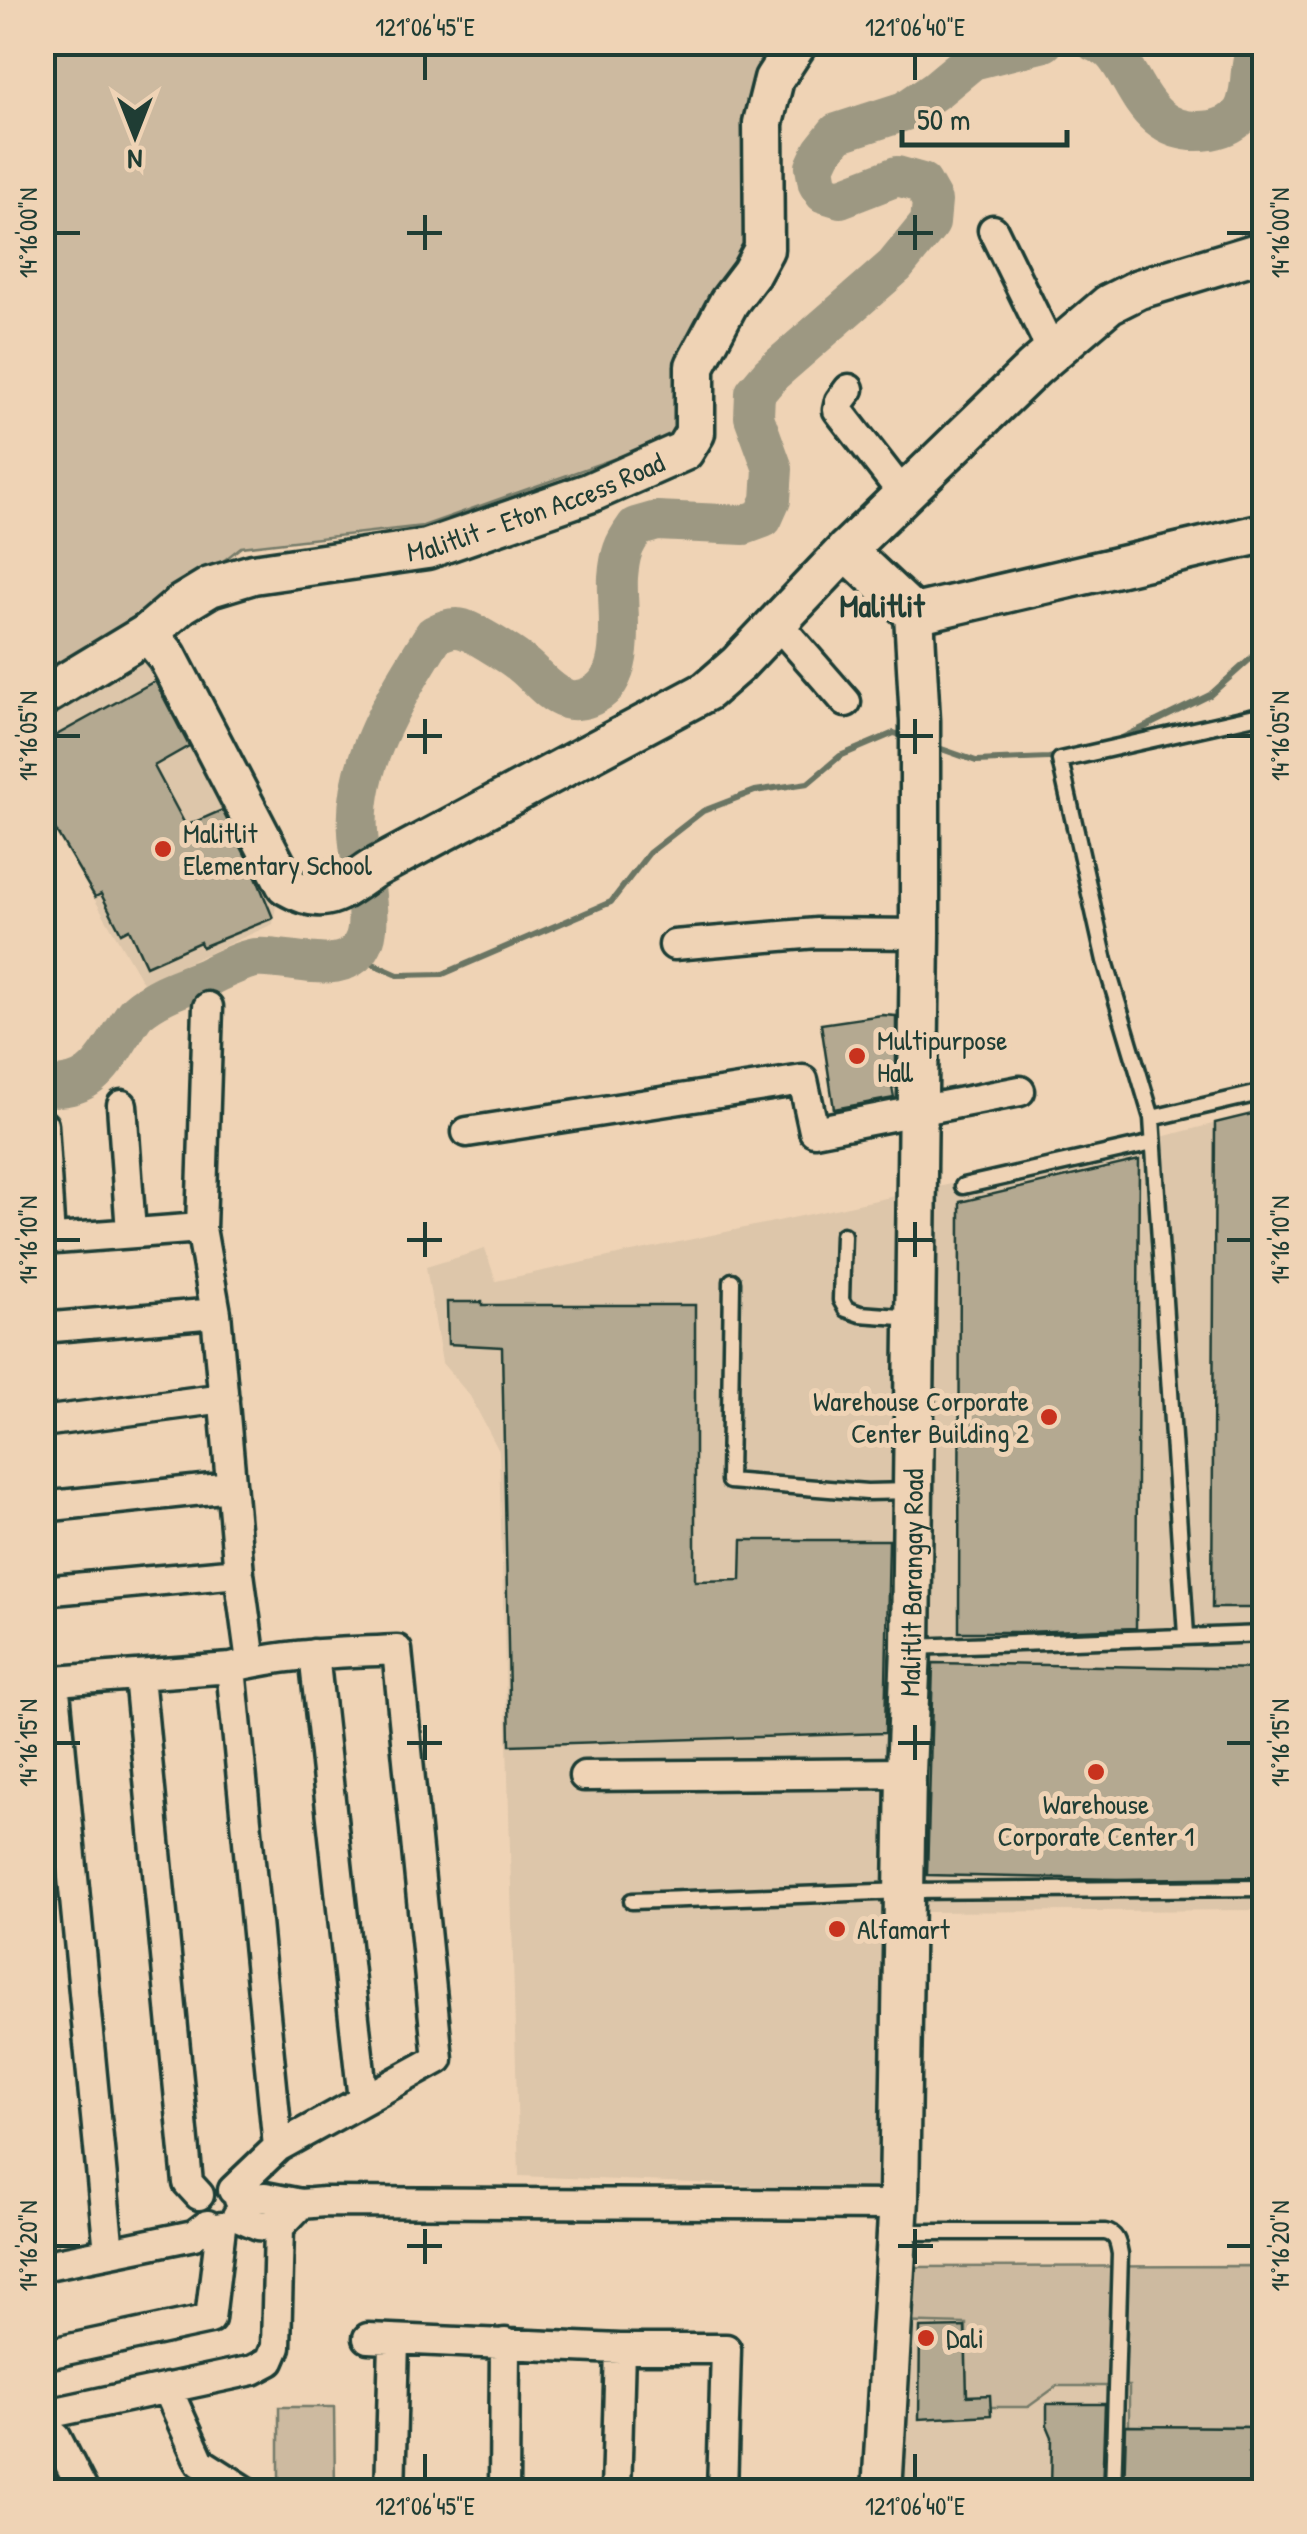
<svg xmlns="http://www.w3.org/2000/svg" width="1307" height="2534" font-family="'Patrick Hand',sans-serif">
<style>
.built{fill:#ddc6aa}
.green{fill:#cdbaa0;stroke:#767c6a;stroke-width:2.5}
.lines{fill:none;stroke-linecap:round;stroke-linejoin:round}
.stream{stroke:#6b7463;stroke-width:6}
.river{stroke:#9d9882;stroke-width:40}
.building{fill:#b4a991;stroke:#1f3d34;stroke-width:2.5}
.lane-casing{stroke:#1f3d34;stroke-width:21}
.street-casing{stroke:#1f3d34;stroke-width:35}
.secondary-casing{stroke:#1f3d34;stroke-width:45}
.lane{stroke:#efd3b5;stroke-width:14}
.street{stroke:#efd3b5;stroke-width:28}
.secondary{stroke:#efd3b5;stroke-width:38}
.ticks{fill:none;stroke:#1f3d34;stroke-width:4}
.poi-dot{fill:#c8321e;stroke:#efd3b5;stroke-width:4}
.labels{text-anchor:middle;stroke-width:10;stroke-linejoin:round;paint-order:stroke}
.street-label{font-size:28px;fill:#1f3d34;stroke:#efd3b5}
.poi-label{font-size:28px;fill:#1f3d34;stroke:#efd3b5;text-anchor:start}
.quarter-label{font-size:32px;font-weight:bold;fill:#1f3d34;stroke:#efd3b5}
.neatline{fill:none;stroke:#1f3d34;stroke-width:4}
.ticks-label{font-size:25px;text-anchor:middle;fill:#1f3d34}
</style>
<rect width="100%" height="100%" fill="#efd3b5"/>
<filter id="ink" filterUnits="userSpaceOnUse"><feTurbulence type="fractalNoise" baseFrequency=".01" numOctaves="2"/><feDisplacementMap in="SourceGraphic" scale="20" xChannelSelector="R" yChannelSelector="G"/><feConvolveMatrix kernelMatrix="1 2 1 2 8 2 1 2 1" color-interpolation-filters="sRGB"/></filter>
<g filter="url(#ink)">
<path class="built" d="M159,641L279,888L273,924L143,983L43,810L42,705Z
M1264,1111V1910L921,1912L914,2192L519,2176L499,1451L470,1396L442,1363L426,1267L485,1249L496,1281L1102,1152Z
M1264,2266V2491H906L893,2322Z"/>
<path class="green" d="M42,43H788L752,236L685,420L664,441L423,526L241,547L203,577L43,693Z
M1264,2266V2491H1249V2427L1129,2426V2386H1057L1028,2407H966V2324L893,2322L898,2267Z
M279,2407H334L335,2491H279Z"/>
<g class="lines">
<path class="stream" d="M1118,740L1210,695L1258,652L1264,654
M933,746L976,761L1049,758L1062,755
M355,956L398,975L443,974L611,902L649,853L703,811L755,791L808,783L840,756L894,733L907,737"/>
<path class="river" d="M1095,42C1136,50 1132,142 1211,130C1223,128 1236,122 1243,111C1251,96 1249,80 1252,65C1253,57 1256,50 1258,42
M42,1086C89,1092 102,1066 124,1031C128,1025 132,1017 137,1012C156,995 182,987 205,978C220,971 238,961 255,958C288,954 350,983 365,938C373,914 359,859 358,832C353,760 398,694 434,635C443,630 453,626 463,629C474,632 514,657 523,665C537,676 548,693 566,699C576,702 587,699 595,694C630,675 616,609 618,577C620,554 623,545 636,527L657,521L744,525L763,518L771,500L773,469L754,417L755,393L771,374L895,266L930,223L932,201L922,183L897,176L840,198L824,193L818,184L815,167L822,152L837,133L905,111L937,89L972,60L1044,42"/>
</g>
<path class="building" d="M155,681L189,746L154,766L186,826L222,810L255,874L273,918L202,947L200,942L146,966L129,929L121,933L101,894L95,897L42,807V757L50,753L44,742Z
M882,1015L896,1016V1087H892L894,1098L834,1109L821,1024Z
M1264,1111V1608H1212L1215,1123Z
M1139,1160L1136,1628L1024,1632H959L960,1202Z
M447,1302H482V1305H695V1581L741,1580L742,1540H889L885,1733L510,1745L502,1347L448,1344Z
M933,1663L1264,1669V1877L1117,1879L927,1875Z
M965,2327L967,2396L990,2395L991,2415L919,2419L920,2328Z
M1047,2404H1105L1102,2492H1051L1052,2437L1047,2425Z
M1126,2426L1249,2427V2492H1124Z"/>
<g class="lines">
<g class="lane-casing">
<path id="lane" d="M1264,714L1060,760L1105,961L1152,1118L1264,1092
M1152,1118L1186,1635
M963,1186L1153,1143
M843,1235L841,1300L846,1309L860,1314L914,1318
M732,1281L729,1481L867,1492L911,1491
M912,1647L1264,1634
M632,1901L905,1891L1264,1888
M898,2232H1105C1117,2234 1118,2243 1120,2254L1113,2492"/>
</g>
<g class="street-casing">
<path id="street" d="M993,230L1052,351
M849,389L840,401L838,410L903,494
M777,623L846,702
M674,945L817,933L920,934
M208,1007L201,1228L216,1313L239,1573L251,1662
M122,1105L131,1232
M43,1125L50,1239
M467,1132L803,1080L814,1131L1020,1091
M42,1240L201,1228
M42,1328L216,1313
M42,1422L224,1398
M42,1507L231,1487
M42,1591L239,1573
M314,1654L363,2100
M231,1668L278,2147
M139,1676L188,2183L199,2195
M54,1680L109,2252
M42,1682L231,1668C285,1653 342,1653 397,1650L438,2059L278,2147L233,2190
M584,1776L906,1773
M239,2199L265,2197L301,2204
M237,2216L258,2225L279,2227
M42,2266L194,2235L207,2225
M368,2338L620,2349H726L722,2492
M42,2355L210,2319L221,2227
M167,2388L200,2462L247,2492
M42,2415L253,2370L270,2361L276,2347L279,2227L301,2204L324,2202L899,2205
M56,2437L84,2492
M390,2492L394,2341
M504,2492L505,2343
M616,2492L620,2349"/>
</g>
<g class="secondary-casing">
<g id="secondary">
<path d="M846,550L914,614"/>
<path d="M914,614L1264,533"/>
<path d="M148,633L167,656L286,885C325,908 338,892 371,870L707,691L738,664L846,550L1034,368L1109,304L1139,289L1264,251"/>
<path id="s1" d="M42,697L148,633L182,604L210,587L253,574L427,549L589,493L684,451L695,433V366L729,302L751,273L764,249L763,123L774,79L798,42"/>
<path id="s2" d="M882,2492L899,2199L906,1773L911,1647L920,934V721L914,614"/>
</g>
</g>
<use href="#lane" class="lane"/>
<use href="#street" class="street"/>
<use href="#secondary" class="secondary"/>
</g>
</g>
<path class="ticks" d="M425,55V80M915,55V80M425,215V250M915,215V250M55,233H80M407,233H442M898,233H933M1227,233H1252M425,719V754M915,719V754M55,736H80M407,736H442M898,736H933M1227,736H1252M425,1222V1257M915,1222V1257M55,1240H80M407,1240H442M898,1240H933M1227,1240H1252M425,1725V1760M915,1725V1760M55,1743H80M407,1743H442M898,1743H933M1227,1743H1252M425,2229V2264M915,2229V2264M55,2246H80M407,2246H442M898,2246H933M1227,2246H1252M425,2454V2479M915,2454V2479"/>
<g class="poi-dot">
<circle cx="163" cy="849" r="10"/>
<circle cx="857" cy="1056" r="10"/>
<circle cx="1049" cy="1417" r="10"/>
<circle cx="1096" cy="1772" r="10"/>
<circle cx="837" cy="1929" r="10"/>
<circle cx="926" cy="2338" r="10"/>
</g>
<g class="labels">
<g class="street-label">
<text dy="10" stroke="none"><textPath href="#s1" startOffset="538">Malitlit - Eton Access Road</textPath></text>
<text dy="10" stroke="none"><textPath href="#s2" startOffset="910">Malitlit Barangay Road</textPath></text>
</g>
<g class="poi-label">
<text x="183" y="843">Malitlit<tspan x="183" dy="32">Elementary School</tspan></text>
<text x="877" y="1050">Multipurpose<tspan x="877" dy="32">Hall</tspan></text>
<text x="1029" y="1411" text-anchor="end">Warehouse Corporate<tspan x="1029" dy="32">Center Building 2</tspan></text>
<text x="1096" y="1814" text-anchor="middle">Warehouse<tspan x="1096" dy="32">Corporate Center 1</tspan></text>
<text x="857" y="1939">Alfamart</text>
<text x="946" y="2348">Dali</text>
</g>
<g class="quarter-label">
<text x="882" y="617">Malitlit</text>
</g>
</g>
<rect width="1307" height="2534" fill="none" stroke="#efd3b5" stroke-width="110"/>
<g transform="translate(135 135) rotate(180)" stroke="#efd3b5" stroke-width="8" paint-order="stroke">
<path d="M0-8L18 38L0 25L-18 38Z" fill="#1f3d34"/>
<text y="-15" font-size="28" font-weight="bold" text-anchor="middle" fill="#1f3d34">N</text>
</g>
<path d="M902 130v15h165v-15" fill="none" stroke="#1f3d34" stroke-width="5"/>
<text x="917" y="130" font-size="30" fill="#1f3d34" stroke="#efd3b5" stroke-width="8" paint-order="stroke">50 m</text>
<rect x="55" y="55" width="1197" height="2424" class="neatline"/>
<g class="ticks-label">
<text x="425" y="36">121°06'45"E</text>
<text x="915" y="36">121°06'40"E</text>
<text transform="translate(1280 233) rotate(-90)" y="9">14°16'00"N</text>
<text transform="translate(28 233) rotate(-90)" y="9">14°16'00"N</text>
<text transform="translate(28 736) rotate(-90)" y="9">14°16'05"N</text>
<text transform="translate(1280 736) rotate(-90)" y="9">14°16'05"N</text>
<text transform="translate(28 1240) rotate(-90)" y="9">14°16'10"N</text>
<text transform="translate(1280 1240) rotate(-90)" y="9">14°16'10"N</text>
<text transform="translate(1280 1743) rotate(-90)" y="9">14°16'15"N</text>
<text transform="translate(28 1743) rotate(-90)" y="9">14°16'15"N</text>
<text transform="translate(1280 2246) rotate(-90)" y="9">14°16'20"N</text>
<text transform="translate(28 2246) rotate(-90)" y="9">14°16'20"N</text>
<text x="425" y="2515">121°06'45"E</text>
<text x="915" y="2515">121°06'40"E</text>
</g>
</svg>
